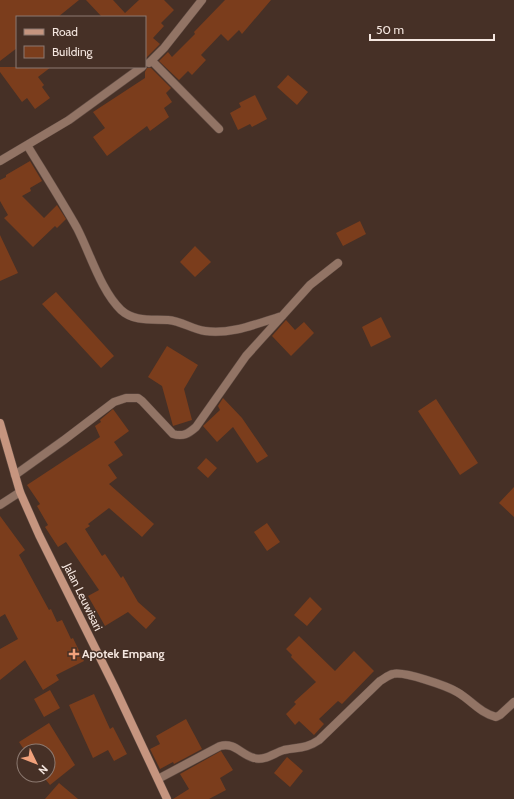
<svg xmlns="http://www.w3.org/2000/svg" width="514" height="799" font-family="Cabin,sans-serif">
<style>
.building{fill:#7b3d1c}
.lines{fill:none;stroke-linecap:round;stroke-linejoin:round}
.street-casing{stroke:#624d44;stroke-width:9}
.secondary-casing{stroke:#624d44;stroke-width:9}
.street{stroke:#927465;stroke-width:8}
.secondary{stroke:#c6957f;stroke-width:8}
.poi-dot{fill:#f1a17b;stroke:#463026;stroke-width:1.5}
.labels{text-anchor:middle;stroke-width:3;stroke-linejoin:round;paint-order:stroke}
.street-label{font-size:12px;fill:#f5e7e0;stroke:#463026}
.poi-label{font-size:12px;font-weight:bold;fill:#f5e7e0;stroke:#463026;text-anchor:start}
</style>
<rect width="100%" height="100%" fill="#463026"/>
<path class="building" d="M0,0H79L58,17H17V48L0,61Z
M86,0H113L125,13L139,0H164L174,10L161,23L164,26L153,38L160,44L145,59V17H102Z
M225,0H271L242,34L239,30L228,41L221,34L201,55L206,60L192,75L188,71L179,80L159,61L168,52L172,57L195,34L194,32Z
M0,67H51L38,77L44,85L42,87L50,98L35,109L27,98L22,102L0,72Z
M147,68H151L171,88L166,93L172,102L164,108L169,117L150,131L147,126L107,156L93,137L105,128L93,112L145,78V72Z
M288,75L308,92L297,105L277,87Z
M255,95L267,119L252,127L250,124L238,130L230,113L241,107L239,103Z
M30,161L42,181L30,188L31,191L22,196L44,218L57,205L66,219L57,228L55,226L33,247L4,218L8,215L0,201V180L6,177V175Z
M360,221L366,234L343,246L336,233Z
M0,235L18,273L0,281Z
M195,246L211,262L195,277L180,262Z
M56,292L114,356L101,368L42,304Z
M381,317L391,337L371,347L362,327Z
M286,320L295,330L304,322L314,333L291,356L272,336Z
M167,346L198,365L184,389L192,420L173,426L162,386L148,377Z
M223,398L242,418L268,456L257,463L233,427L217,442L203,426L220,410L218,406Z
M436,399L478,463L460,475L418,411Z
M113,409L129,431L114,442L123,455L108,465L117,478L109,484L154,524L142,537L109,508L88,524L90,526L85,529L102,556L105,554L121,578L123,576L138,602L156,618L146,629L128,612L105,626L88,596L99,590L66,542L58,547L45,527L48,525L37,506L40,504L27,485L100,437L95,426L101,422L100,420Z
M206,458L217,468L208,478L197,468Z
M514,487V517L499,503Z
M0,516L25,550L19,555L49,610L51,609L57,622L62,620L71,639L73,638L84,661L56,675L59,680L43,690L25,660L0,680V649L18,639L5,614L0,617Z
M267,523L280,542L267,551L254,532Z
M310,597L322,609L307,626L294,615Z
M299,636L335,671L354,651L374,671L342,704L338,701L319,719L324,724L314,735L299,721L295,725L286,714L296,704L294,702L316,682L291,657L292,655L286,649Z
M50,690L60,708L44,717L34,699Z
M94,694L110,729L113,727L127,754L114,761L108,750L93,758L69,705Z
M186,719L202,749L174,764L173,762L160,769L150,749L160,744L156,736Z
M49,723L75,765L50,785L42,775H48V751H25L19,742Z
M221,751L233,770L220,778L226,790L209,799H173L189,789L180,774Z
M287,757L303,771L290,787L274,773Z
M59,783L78,799H45Z"/>
<g class="lines">
<g class="street-casing">
<path id="street" d="M152,61L219,129
M149,63L164,48L202,0
M27,145C44,173 61,200 77,228C90,253 101,291 121,310C134,322 152,319 168,320C181,321 192,329 205,331C231,335 258,323 282,316
M0,161L69,120L142,67
M15,475L64,440L114,402L126,398H138L142,401L173,434C183,437 188,434 196,427L246,356L310,285L338,263
M0,505L20,492
M158,779L220,746C235,742 241,755 254,758C265,761 274,753 284,750C298,747 306,749 319,740L380,681C384,679 388,675 393,674C404,671 447,686 457,692C471,700 480,713 496,717L500,715L514,702"/>
</g>
<g class="secondary-casing">
<path id="secondary" d="M0,423L20,492L39,535L114,686L167,799"/>
</g>
<use href="#street" class="street"/>
<use href="#secondary" class="secondary"/>
</g>
<path class="poi-dot" d="M72 648h4v4h4v4h-4v4h-4v-4h-4v-4h4z"/>
<g class="labels">
<g class="street-label">
<text transform="translate(83 597) rotate(64)" y="4">Jalan Leuwisari</text>
</g>
<g class="poi-label">
<text x="82" y="658">Apotek Empang</text>
</g>
</g>
<rect x="16" y="16" width="130" height="52" fill="#463026" stroke="#8c7970"/>
<rect x="24" y="29" width="20" height="6" fill="#c6957f" stroke="#8c7970"/>
<text x="52" y="36" font-size="12" fill="#f5e7e0">Road</text>
<rect x="24" y="46" width="20" height="12" fill="#7b3d1c" stroke="#8c7970"/>
<text x="52" y="56" font-size="12" fill="#f5e7e0">Building</text>
<g transform="translate(36 763) rotate(133)"><circle r="19" fill="#463026" stroke="#8c7970"/>
<path d="M0-3L7 15L0 10L-7 15Z" fill="#f1a17b"/>
<text y="-6" font-size="11" font-weight="bold" text-anchor="middle" fill="#f5e7e0">N</text>
</g>
<path d="M370 34v6h124v-6" fill="none" stroke="#f5e7e0" stroke-width="2"/>
<text x="376" y="34" font-size="12" fill="#f5e7e0" stroke="#463026" stroke-width="3" paint-order="stroke">50 m</text>
</svg>
